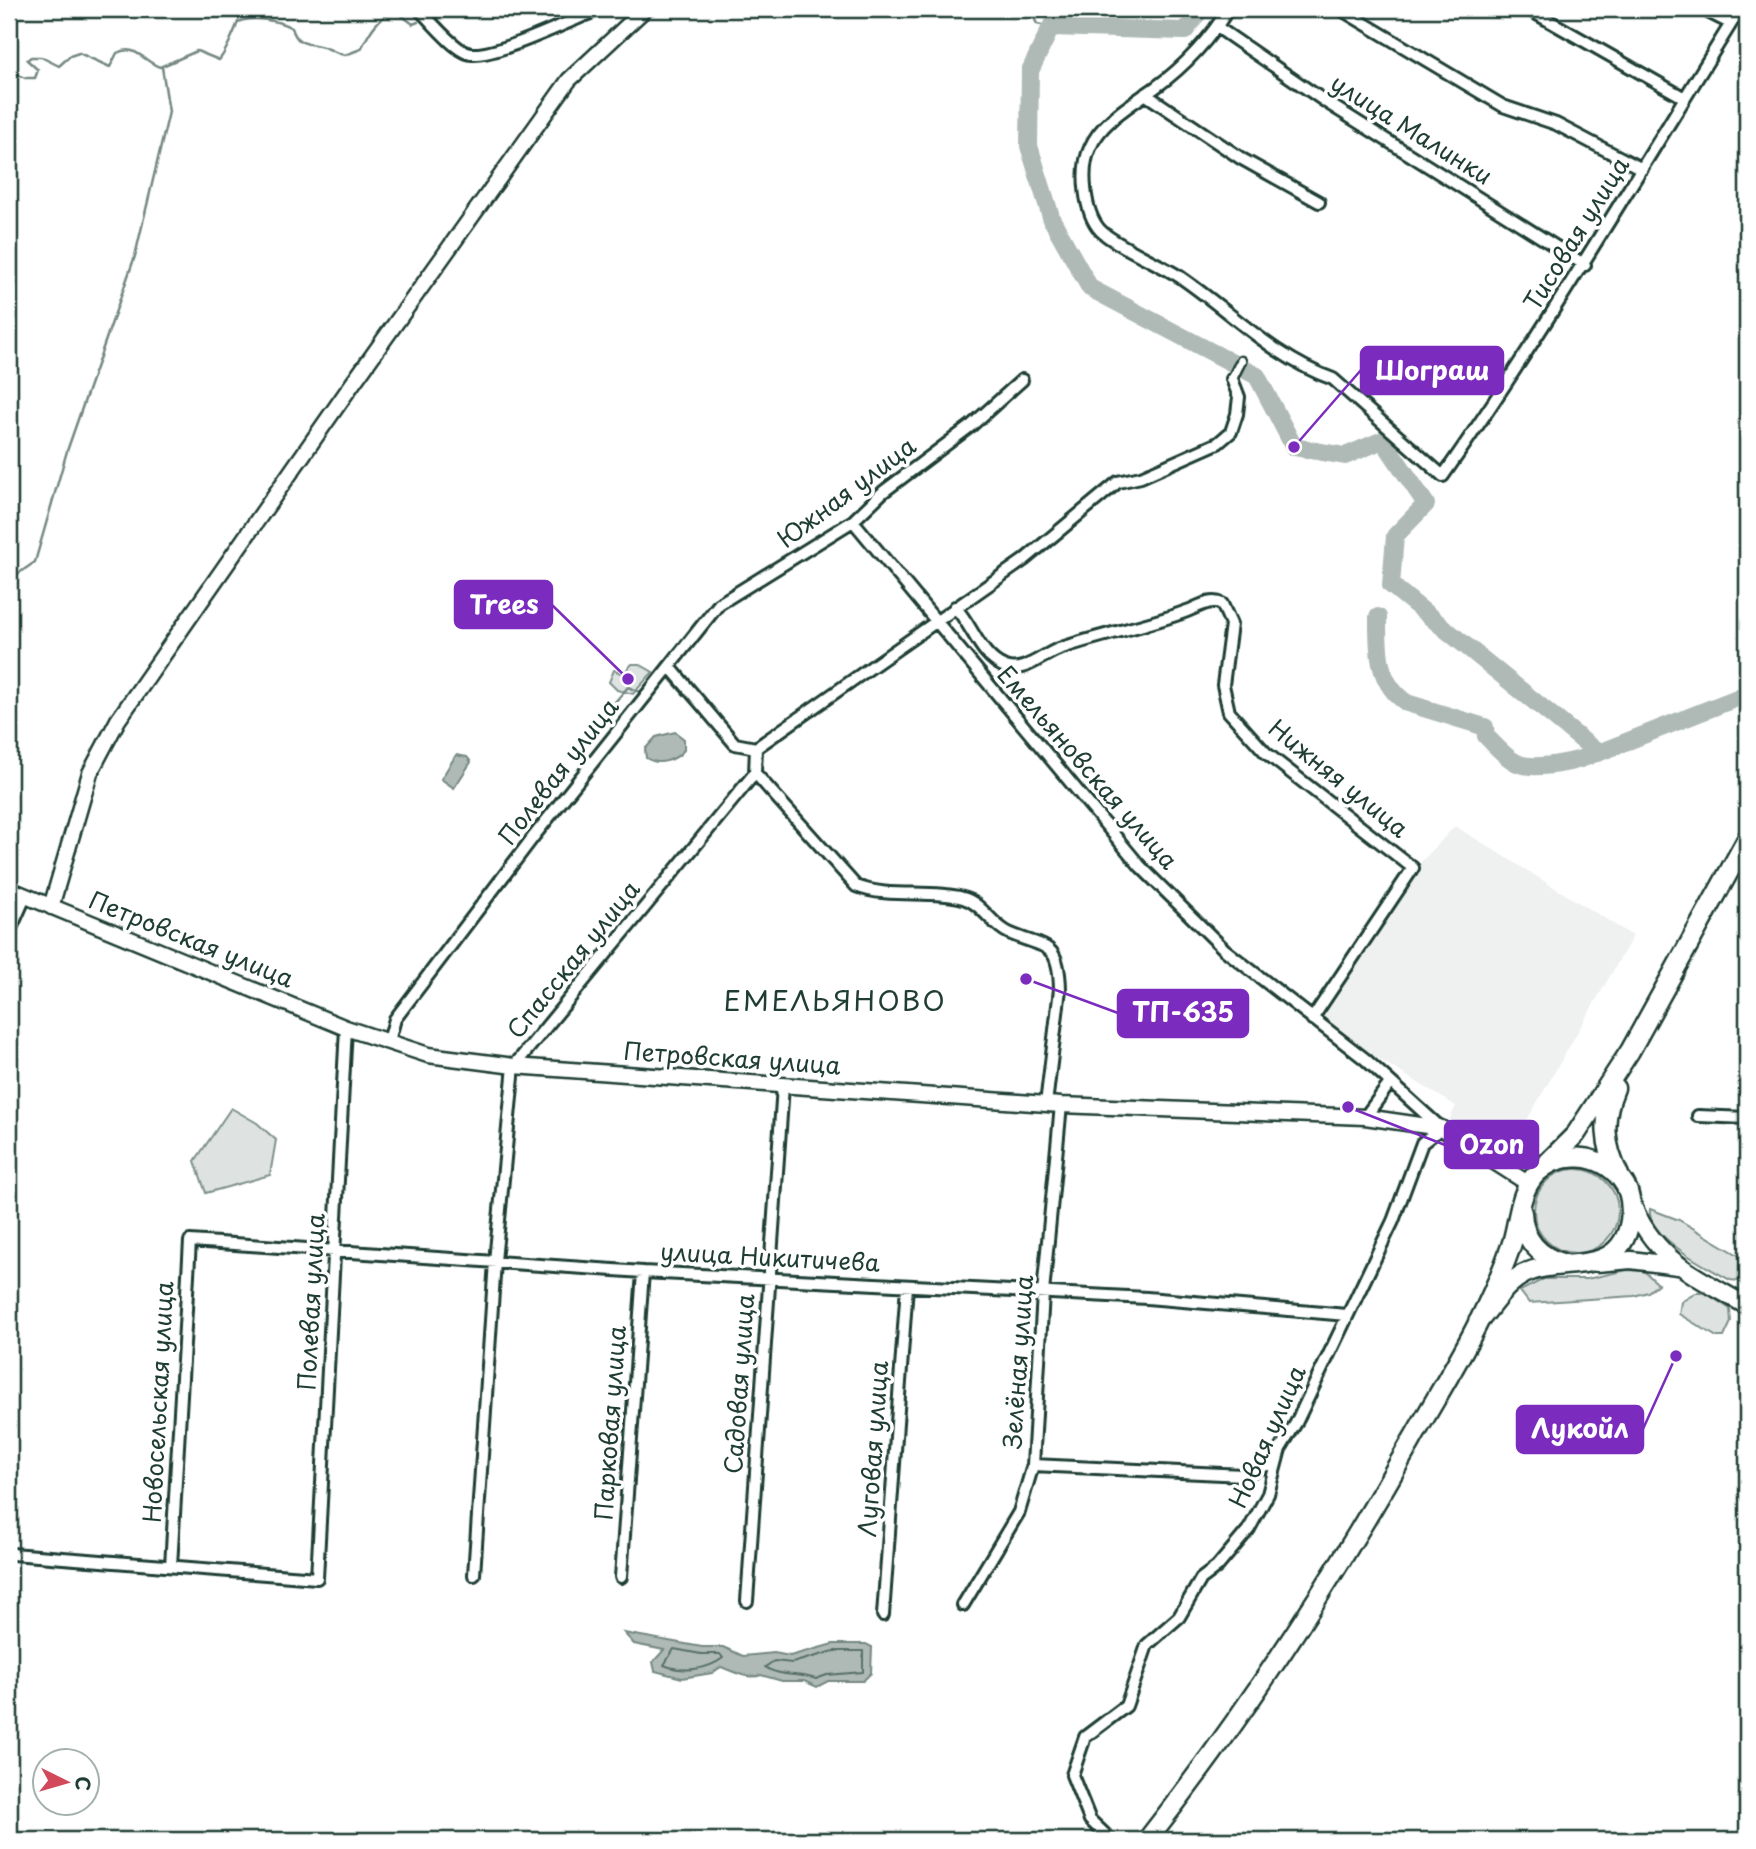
<svg xmlns="http://www.w3.org/2000/svg" width="1756" height="1849" font-family="'Playpen Sans',sans-serif">
<style>
.built{fill:#eef1f0}
.green{fill:#dee3e2;stroke:#7e908b;stroke-width:2}
.water{fill:#afbab7;stroke:#758883;stroke-width:2}
.lines{fill:none;stroke-linecap:round;stroke-linejoin:round}
.shore{stroke:#596f68;stroke-width:2}
.stream{stroke:#758883;stroke-width:2.5}
.river{stroke:#afbab7;stroke-width:18}
.pedestrian-casing{stroke:#1f3d34;stroke-width:13}
.minor-casing{stroke:#1f3d34;stroke-width:16}
.tertiary-casing{stroke:#1f3d34;stroke-width:19}
.secondary-casing{stroke:#1f3d34;stroke-width:21}
.primary-casing{stroke:#1f3d34;stroke-width:23}
.pedestrian{stroke:#fff;stroke-width:8}
.minor{stroke:#fff;stroke-width:10}
.tertiary{stroke:#fff;stroke-width:14}
.secondary{stroke:#fff;stroke-width:16}
.primary{stroke:#fff;stroke-width:18}
.labels{text-anchor:middle;stroke-width:7;stroke-linejoin:round;paint-order:stroke}
.street-label{font-size:24px;fill:#1f3d34;stroke:#fff}
.quarter-label{font-size:28px;letter-spacing:2px;fill:#1f3d34;stroke:#fff}
.leader{fill:none;stroke:#7b2cbf;stroke-width:2.5}
.callout-dot{fill:#7b2cbf;stroke:#fff;stroke-width:2.5}
.callout{fill:#7b2cbf;stroke:#7b2cbf;stroke-width:2.5}
.callout-label{font-size:26px;text-anchor:middle;font-weight:bold;fill:#fff}
</style>
<rect width="100%" height="100%" fill="#fff"/>
<filter id="ink" filterUnits="userSpaceOnUse"><feTurbulence type="fractalNoise" baseFrequency=".0143" numOctaves="2"/><feDisplacementMap in="SourceGraphic" scale="14" xChannelSelector="R" yChannelSelector="G"/><feConvolveMatrix kernelMatrix="1 2 1 2 8 2 1 2 1" color-interpolation-filters="sRGB"/></filter>
<g filter="url(#ink)">
<path class="built" d="M1455,826L1633,936L1504,1160L1446,1127L1456,1106L1318,1022L1422,861Z"/>
<path class="green" d="M632,664H639L653,672L633,694L617,690L609,682L614,670L623,674Z
M231,1108L257,1123L276,1140L270,1175L206,1193L195,1161Z
M1534 1211a42 42 0 1 1 84 0a42 42 0 1 1-84 0Z
M1650,1209L1679,1220L1745,1259C1751,1266 1745,1276 1739,1281L1730,1280C1709,1268 1646,1237 1650,1209Z
M1627,1270L1644,1271L1658,1284L1648,1292L1634,1296L1529,1303L1520,1291L1544,1279H1587Z
M1696,1293H1706L1730,1309L1731,1322L1724,1337H1717L1679,1314L1681,1302Z"/>
<path class="water" d="M675,732L684,739V750C675,761 658,766 646,758L645,749L656,737Z
M456,755L467,757L471,762L454,788L441,779Z
M624,1633L702,1647H723L743,1656L774,1653L790,1656L833,1644H866L872,1647L871,1673L863,1681H828L817,1687L804,1681H782L761,1675C748,1680 733,1671 721,1667L712,1673L682,1678L655,1671L653,1662L664,1650L634,1644Z"/>
<g class="lines">
<path class="shore" d="M674,1649L701,1654H720L723,1658C707,1670 683,1673 664,1665Z
M834,1651H863V1672L827,1675L816,1679C800,1673 779,1677 765,1667L774,1661L792,1663Z"/>
<path class="stream" d="M1030,9L1037,24L1051,27
M429,10L430,9
M9,70L25,78H35L38,70L27,60L31,57H41L59,66L70,56L79,53L110,67L117,53C135,43 144,62 160,67L197,51L219,60C225,54 235,30 238,22C253,16 278,20 292,28C298,47 308,42 323,47C331,49 337,54 345,55L361,49C368,35 379,13 397,12L413,24L418,22
M9,580L35,562L67,451L135,256L169,112L162,67
M669,678L733,750
M608,710L628,687L642,693"/>
<path class="river" d="M1201,9L1185,31L1051,27L1030,71L1029,146L1052,220L1090,288L1257,376L1294,447L1345,456L1383,440L1426,504L1395,536L1391,585L1598,753L1747,694
M1378,617C1378,651 1377,683 1407,703L1485,727L1486,736C1495,745 1504,756 1515,762C1532,772 1580,762 1597,752"/>
<g class="pedestrian-casing">
<path id="pedestrian" d="M1232,379L1241,361"/>
</g>
<g class="minor-casing">
<path id="minor" d="M419,9C429,19 457,54 472,54C499,56 571,20 600,9
M1228,9C1211,38 1184,67 1156,87C1134,103 1101,121 1090,148C1080,169 1084,212 1100,230C1114,245 1163,265 1183,279C1232,313 1276,359 1333,379L1443,476C1549,325 1642,166 1740,9
M1340,9L1503,106L1556,124L1642,169
M1528,9L1683,97
M1702,9L1730,23
M1217,27L1326,102L1585,265
M1145,94L1242,159L1319,202
M853,521L1140,866L1225,950L1365,1059L1441,1128L1422,1143L1393,1221L1296,1423L1280,1449L1268,1494L1249,1529L1217,1567L1201,1579L1179,1617L1147,1645L1126,1706L1085,1737L1072,1775L1090,1820L1111,1840
M955,607C973,626 980,657 1005,667C1023,674 1042,655 1059,649C1101,634 1145,627 1187,611C1198,607 1211,598 1222,604L1231,624L1223,685L1229,712L1266,753L1413,868L1312,1019
M670,667L735,744L756,748
M755,773L856,886C889,899 929,889 963,898C982,903 991,925 1009,933C1045,949 1059,940 1060,989L1046,1104
M9,933L25,897
M389,1041L395,1019L534,836L719,604L853,521L883,492L972,425L1022,380
M1698,1116L1747,1118
M1365,1117L1390,1083
M1033,1465L1243,1475L1267,1465L1277,1452
M12,1554L317,1578L346,1028
M171,1566L190,1241L643,1272L1147,1298L1347,1315
M474,1575L495,1261L514,1066L755,773L756,748L1024,560L1118,482L1141,477L1218,443L1231,432L1237,414L1239,397L1232,379
M621,1577L643,1272
M747,1601L783,1086
M963,1605L1019,1512L1033,1465L1043,1293L1061,1105
M883,1615L907,1286"/>
</g>
<g class="tertiary-casing">
<path id="tertiary" d="M9,889L346,1028L428,1055L514,1066L1061,1105L1365,1117L1441,1128L1529,1184
M51,907L90,773L118,720L353,383L569,80L645,9"/>
</g>
<g class="secondary-casing">
<path id="secondary" d="M1631,1201C1654,1260 1696,1276 1747,1306
M1597,1263L1631,1260L1678,1266"/>
</g>
<g class="primary-casing">
<path id="primary" d="M1615,1088C1602,1119 1604,1145 1619,1175
M1548,1162L1576,1134L1630,1051L1747,839
M1522,1212C1523,1240 1539,1257 1565,1264
M1147,1840C1246,1714 1333,1580 1412,1440C1434,1401 1458,1363 1478,1323C1490,1299 1502,1272 1511,1246C1519,1223 1518,1192 1537,1173C1561,1150 1600,1153 1621,1179C1631,1191 1632,1206 1630,1221C1620,1280 1561,1255 1524,1274C1505,1283 1492,1306 1478,1322"/>
</g>
<use href="#pedestrian" class="pedestrian"/>
<use href="#minor" class="minor"/>
<use href="#tertiary" class="tertiary"/>
<use href="#secondary" class="secondary"/>
<use href="#primary" class="primary"/>
</g>
</g>
<g class="labels">
<g class="street-label">
<text transform="translate(1411 130) rotate(32)" y="8">улица Малинки</text>
<text transform="translate(1577 234) rotate(-58)" y="8">Тисовая улица</text>
<text transform="translate(847 493) rotate(-37)" y="8">Южная улица</text>
<text transform="translate(1087 768) rotate(49)" y="8">Емельяновская улица</text>
<text transform="translate(559 772) rotate(-52)" y="8">Полевая улица</text>
<text transform="translate(1338 779) rotate(39)" y="8">Нижняя улица</text>
<text transform="translate(191 940) rotate(22)" y="8">Петровская улица</text>
<text transform="translate(574 960) rotate(-51)" y="8">Спасская улица</text>
<text transform="translate(732 1059) rotate(4)" y="8">Петровская улица</text>
<text transform="translate(770 1258) rotate(3)" y="8">улица Никитичева</text>
<text transform="translate(312 1302) rotate(-87)" y="8">Полевая улица</text>
<text transform="translate(1019 1362) rotate(-86)" y="8">Зелёная улица</text>
<text transform="translate(740 1384) rotate(-86)" y="8">Садовая улица</text>
<text transform="translate(159 1402) rotate(-87)" y="8">Новосельская улица</text>
<text transform="translate(611 1423) rotate(-86)" y="8">Парковая улица</text>
<text transform="translate(1268 1437) rotate(-66)" y="8">Новая улица</text>
<text transform="translate(874 1449) rotate(-86)" y="8">Луговая улица</text>
</g>
<g class="quarter-label">
<text x="835" y="1011">ЕМЕЛЬЯНОВО</text>
</g>
</g>
<path class="leader" d="M1294 447L1361 370M628 679L552 605M1026 979L1118 1013M1348 1107L1445 1145M1676 1356L1643 1429"/>
<g class="callout-dot">
<circle cx="1294" cy="447" r="7"/>
<circle cx="628" cy="679" r="7"/>
<circle cx="1026" cy="979" r="7"/>
<circle cx="1348" cy="1107" r="7"/>
<circle cx="1676" cy="1356" r="7"/>
</g>
<g class="callout">
<rect x="1361" y="347" width="142" height="47" rx="7"/>
<rect x="455" y="581" width="97" height="47" rx="7"/>
<rect x="1118" y="990" width="130" height="47" rx="7"/>
<rect x="1445" y="1121" width="93" height="47" rx="7"/>
<rect x="1517" y="1406" width="126" height="47" rx="7"/>
</g>
<g class="callout-label">
<text x="1432" y="380">Шограш</text>
<text x="504" y="614">Trees</text>
<text x="1183" y="1022">ТП-635</text>
<text x="1492" y="1154">Ozon</text>
<text x="1580" y="1438">Лукойл</text>
</g>
<rect width="1756" height="1849" fill="none" stroke="#fff" stroke-width="35"/>
<rect x="18" y="18" width="1721" height="1814" fill="none" stroke="#1f3d34" stroke-width="2.5" filter="url(#ink)"/>
<g transform="translate(66 1782) rotate(95)"><circle r="33" fill="#ffffff" stroke="#a5b1ae" stroke-width="2"/>
<path d="M0-5L12 26L0 18L-12 26Z" fill="#d1495b"/>
<text y="-10" font-size="19" font-weight="bold" text-anchor="middle" fill="#1f3d34">С</text>
</g>
</svg>
